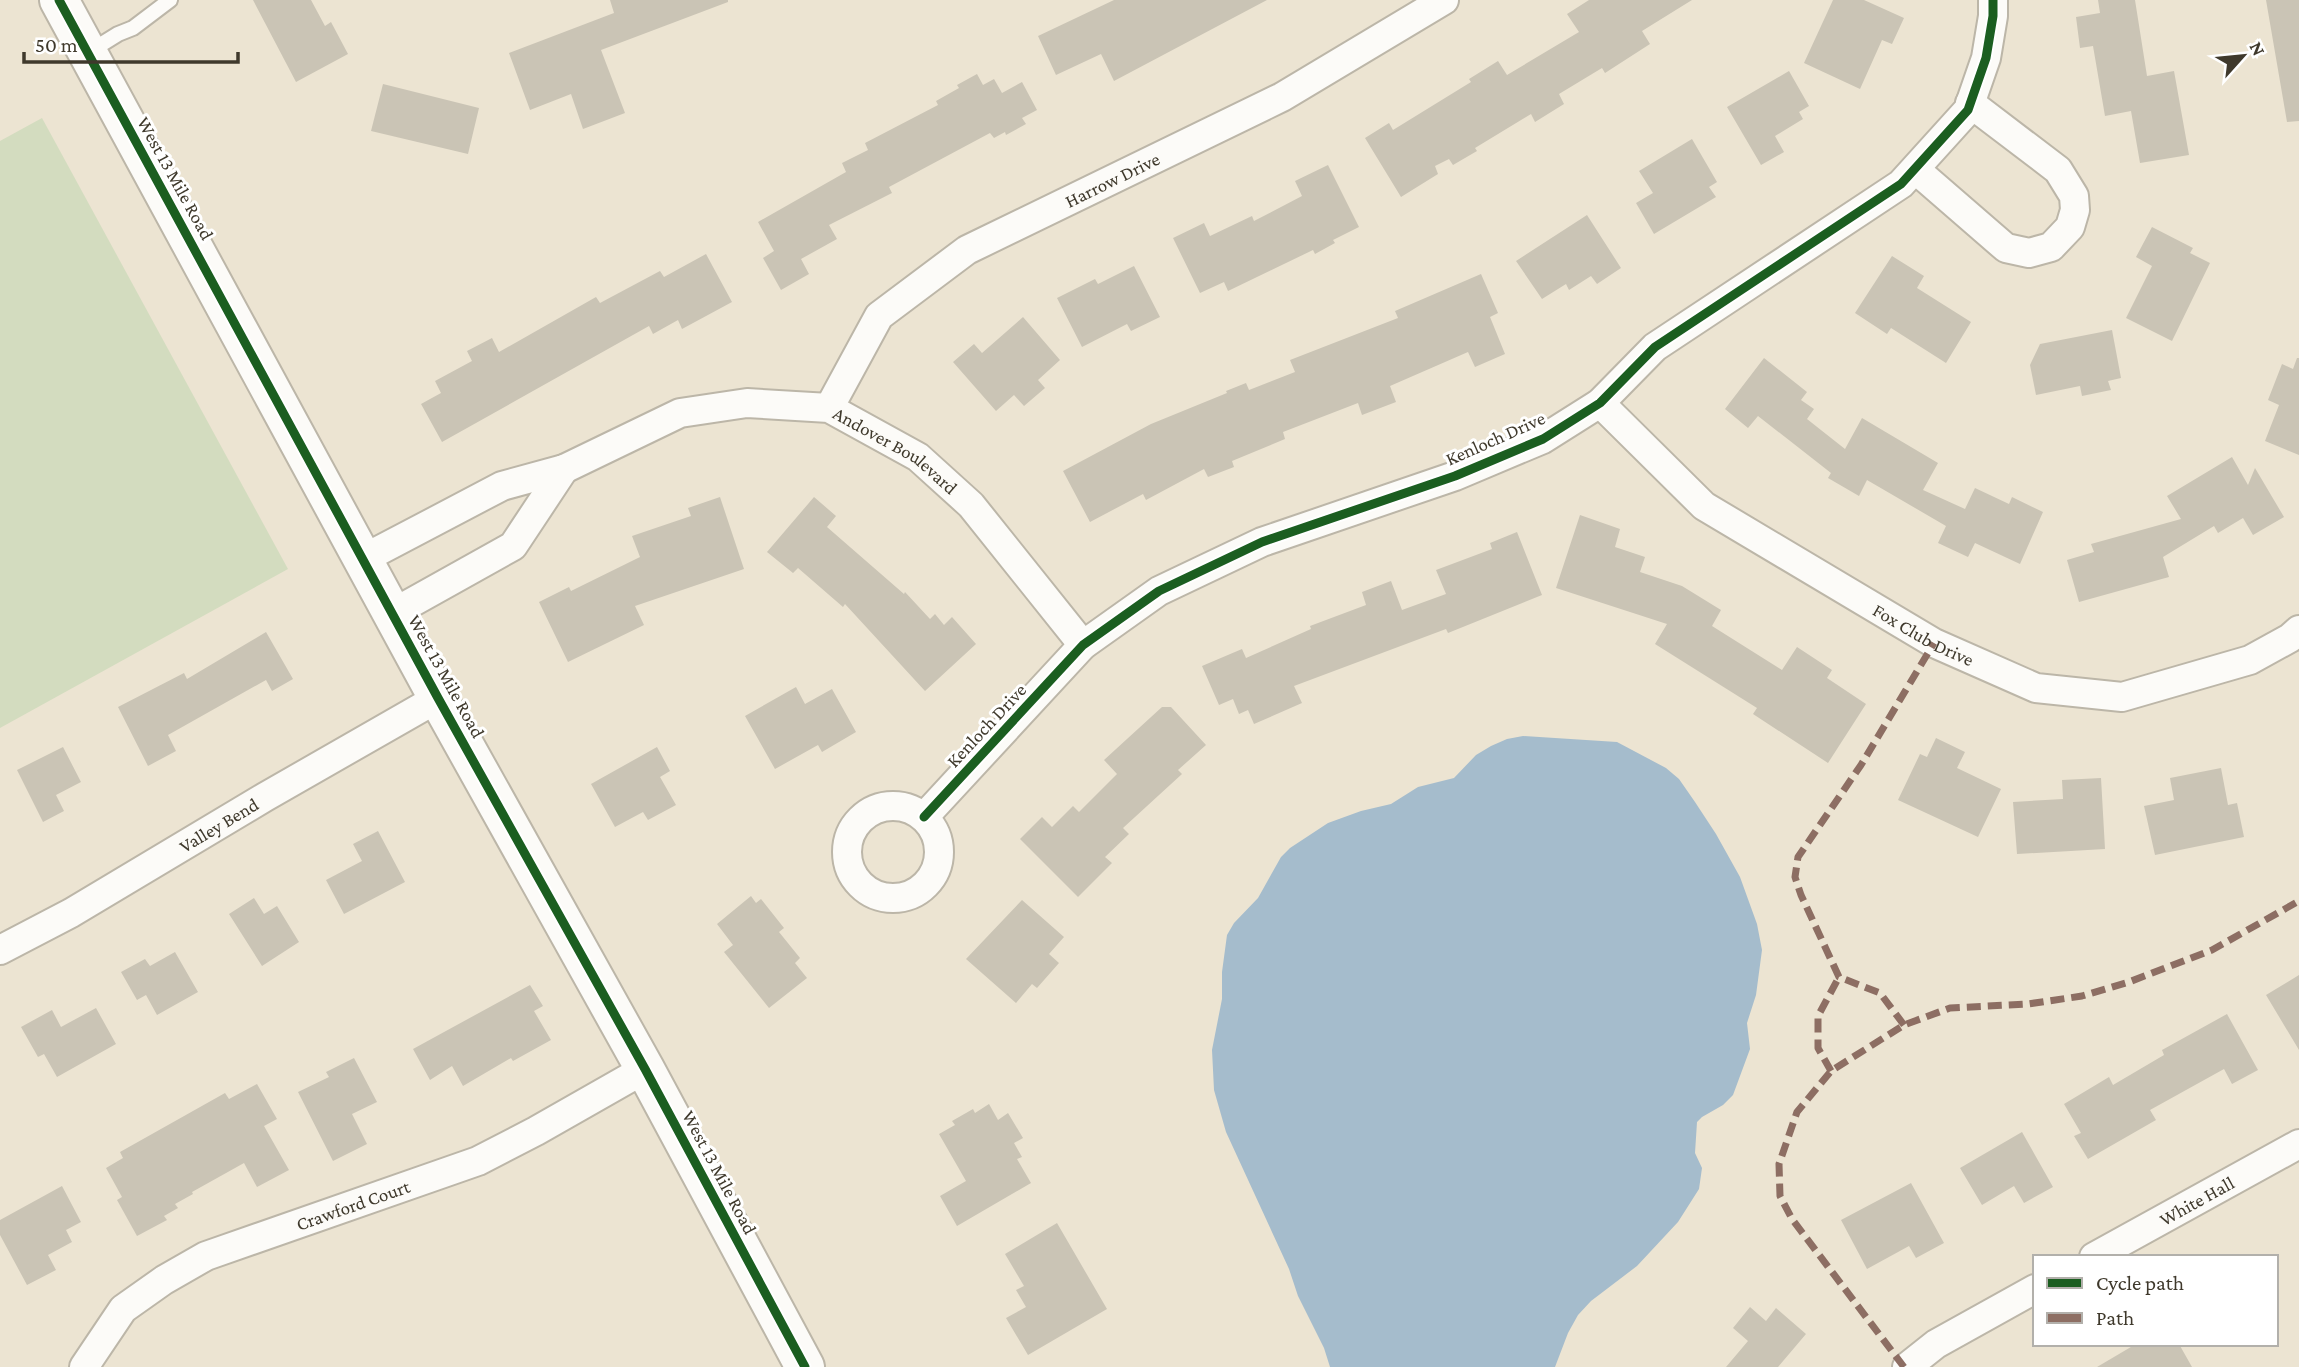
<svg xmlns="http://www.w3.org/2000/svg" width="2299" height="1367" font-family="'Crimson Pro',serif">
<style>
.green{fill:#d3dcbf}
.water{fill:#a5bccc}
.building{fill:#cac4b5}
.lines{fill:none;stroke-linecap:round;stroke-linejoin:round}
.lane-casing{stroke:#bcb6a8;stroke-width:18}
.street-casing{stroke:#bcb6a8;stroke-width:32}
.secondary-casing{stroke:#bcb6a8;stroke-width:42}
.lane{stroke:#fcfbf8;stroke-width:14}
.street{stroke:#fcfbf8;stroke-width:28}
.secondary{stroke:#fcfbf8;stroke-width:38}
.quiet{stroke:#8d6e63;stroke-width:7;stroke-dasharray:14 7;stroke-linecap:butt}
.cycleway-casing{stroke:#fff;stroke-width:13}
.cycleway{stroke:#1b5e20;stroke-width:9}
.labels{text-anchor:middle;stroke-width:6;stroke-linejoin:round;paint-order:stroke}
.street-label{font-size:19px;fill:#3f392c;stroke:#fff}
</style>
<rect width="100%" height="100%" fill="#ece4d2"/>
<path class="green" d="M42,118L288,569L0,728V141Z"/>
<path class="water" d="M1523,736L1617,742L1666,768L1679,779L1695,802L1716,834L1740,877L1757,924L1762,950L1756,995L1747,1023L1750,1049L1733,1095L1723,1105L1702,1117L1697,1122L1695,1153L1702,1168L1699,1189L1678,1222L1637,1266L1591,1301L1578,1315L1568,1333L1555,1367H1330L1324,1348L1298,1296L1289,1269L1226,1132L1214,1090L1212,1050L1222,999V972L1227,935L1234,923L1258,898L1281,857L1290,848L1328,823L1361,811L1391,804L1418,787L1454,778L1476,755L1491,746L1507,739Z"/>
<path class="building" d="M253,0H311L325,26L331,22L348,54L296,82Z
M610,0H728V2L601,50L625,113L583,129L571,94L530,110L509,53L614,13Z
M1114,0H1267L1114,81L1101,54L1056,75L1038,36Z
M1589,0H1692L1642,31L1650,44L1605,73L1602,68L1559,94L1564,104L1535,122L1531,114L1475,148L1477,151L1453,165L1449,159L1435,166L1438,174L1401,197L1365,138L1389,123L1393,130L1471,82L1469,79L1498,61L1507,75L1579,32L1567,14Z
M1833,0H1864L1904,18L1892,44L1882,40L1860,89L1804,63Z
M2098,0H2135L2147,76L2174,71L2189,155L2140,163L2131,111L2105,116L2093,46L2080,48L2076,17L2100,13Z
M2266,0H2299V121L2287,122Z
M1789,71L1809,106L1799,112L1803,119L1775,136L1784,152L1761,165L1727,107Z
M977,74L983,85L994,79L1002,93L1022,82L1037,110L1022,118L1026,124L1006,135L1005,132L994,138L990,133L889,187L892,193L829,225L837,239L801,259L809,274L781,290L763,258L774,251L758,222L846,172L842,163L868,150L865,143L938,105L936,101L959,88L957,85Z
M383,84L479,108L468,154L371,131Z
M1692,139L1717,182L1709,187L1716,197L1654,234L1636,203L1653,193L1639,171Z
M1328,165L1359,227L1333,240L1335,243L1315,254L1313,250L1228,291L1224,282L1200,293L1173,238L1204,223L1210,236L1252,216L1254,221L1302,196L1295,181Z
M1587,215L1621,268L1597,284L1591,276L1569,290L1566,284L1542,299L1516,261Z
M2152,227L2193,248L2190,253L2210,263L2172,341L2126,318L2152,266L2136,257Z
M706,254L732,302L682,329L678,320L653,334L649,326L442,442L421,404L441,393L435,381L472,361L467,351L492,338L499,352L596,297L600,303L660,271L664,277Z
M1892,256L1924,276L1917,288L1971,322L1946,363L1891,328L1887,334L1855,313Z
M1134,266L1160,317L1131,331L1127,324L1082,347L1057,298L1095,279L1098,284Z
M1481,274L1498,313L1490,317L1505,354L1475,367L1468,352L1390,386L1396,402L1362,415L1358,403L1283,432L1285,439L1232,461L1234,467L1208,477L1204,469L1146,500L1143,494L1090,522L1063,471L1151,424L1227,393L1226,391L1246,383L1249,390L1295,372L1290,360L1398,318L1395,311Z
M1023,317L1060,360L1038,380L1045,388L1024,406L1014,395L996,411L953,362L974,344L982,353Z
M2112,330L2121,378L2108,381L2111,390L2082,396L2080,386L2036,395L2030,365L2040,344Z
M1764,358L1807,392L1801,400L1814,409L1807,419L1845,449L1862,418L1938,463L1923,490L1965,509L1975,488L2009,504L2012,497L2043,512L2020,564L1975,543L1968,557L1938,543L1946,526L1867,480L1859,496L1828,478L1831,473L1758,416L1748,428L1725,409Z
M2297,358H2299V455L2265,441L2279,405L2268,400L2282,364L2293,369Z
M2232,457L2248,485L2255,468L2284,517L2253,535L2243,518L2218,533L2214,526L2163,557L2169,577L2079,602L2067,560L2094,552L2091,544L2181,519L2167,496Z
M720,497L744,569L635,606L644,625L568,662L539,602L569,587L571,591L640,557L632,536L691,516L688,508Z
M814,497L836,516L827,527L904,594L905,592L930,619L935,614L944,625L952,617L976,644L925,691L845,604L843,607L798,568L793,573L767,552Z
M1580,515L1620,529L1615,547L1645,557L1640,572L1682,586L1721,610L1712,626L1782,670L1797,647L1832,670L1827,678L1866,704L1828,763L1753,714L1757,708L1655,644L1667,624L1556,588Z
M1517,532L1542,595L1448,633L1446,629L1294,686L1302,703L1254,724L1248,710L1239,714L1233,699L1219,705L1202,666L1242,649L1246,658L1311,629L1310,626L1366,605L1362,592L1391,581L1402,610L1446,594L1436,570L1492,549L1490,543Z
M266,632L293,679L272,691L266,680L168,735L176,751L148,766L118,707L184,673L187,679Z
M796,687L805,704L832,689L856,732L822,752L818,745L775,769L745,716Z
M1162,707H1171L1206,745L1178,770L1182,774L1123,828L1129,834L1105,857L1112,863L1078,897L1020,839L1042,817L1052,827L1073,806L1079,812L1117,774L1104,760Z
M1936,738L1965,752L1957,768L2001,789L1978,837L1898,800L1920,754L1927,757Z
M63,747L81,782L56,795L64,811L43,822L17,770Z
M657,747L670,771L660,777L676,805L648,820L643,812L615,827L591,784Z
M2221,768L2228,805L2237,803L2244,837L2155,855L2144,806L2174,800L2170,778Z
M2101,778L2105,849L2017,854L2013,802L2063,799L2062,780Z
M378,831L405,882L344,914L326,880L362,861L353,844Z
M751,896L756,903L761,899L784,928L779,932L800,958L795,963L807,978L769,1008L724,952L733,945L717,924Z
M254,898L264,914L277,906L299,942L262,966L229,914Z
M1022,900L1064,937L1049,954L1059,963L1037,988L1032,984L1016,1003L966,959Z
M175,952L198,992L157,1015L146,995L137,1000L121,972L145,959L150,966Z
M2299,975V1050L2266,995Z
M530,985L543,1006L534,1011L551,1040L513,1061L511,1058L463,1086L452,1066L430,1080L413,1049Z
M96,1008L116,1044L57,1077L44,1054L38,1057L21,1027L52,1010L61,1027Z
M2227,1014L2258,1070L2232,1084L2224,1069L2150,1110L2156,1120L2088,1159L2074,1136L2081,1133L2064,1104L2109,1077L2113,1085L2164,1055L2162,1050Z
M354,1058L377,1102L352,1114L367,1144L333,1161L298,1092L329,1077L326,1072Z
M257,1084L277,1119L264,1126L289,1170L257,1187L244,1163L192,1192L193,1194L175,1204L178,1208L164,1216L167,1220L137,1236L117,1200L122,1197L106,1168L123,1158L120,1152L225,1093L229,1099Z
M989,1104L998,1120L1008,1113L1023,1138L1014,1143L1022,1157L1017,1159L1031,1183L957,1226L940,1196L966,1181L939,1134L955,1125L952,1121L973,1109L975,1113Z
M2022,1132L2053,1187L2024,1203L2014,1186L1982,1205L1960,1168Z
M1911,1183L1944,1243L1916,1258L1909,1246L1867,1269L1841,1220Z
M62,1186L81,1222L66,1230L72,1242L48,1255L56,1270L27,1285L0,1235V1220Z
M1057,1223L1107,1309L1028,1355L1006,1318L1026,1307L1016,1290L1024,1286L1005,1254Z
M1750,1307L1766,1321L1776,1308L1806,1334L1778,1367H1726L1748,1341L1733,1328Z
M2136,1344H2179L2192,1367H2097Z"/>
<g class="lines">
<g class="lane-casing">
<path id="lane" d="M89,52L118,34L133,28L170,0"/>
</g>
<g class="street-casing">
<g id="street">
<path d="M1916,170L2006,248L2029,253L2051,247L2070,227L2075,210L2074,196L2058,170L1970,103"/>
<path id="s1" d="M1600,403L1704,506L1934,643L2036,688L2122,697L2250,660L2290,638L2299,630"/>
<path id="s2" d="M829,408L879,316L967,250L1282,97L1444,0"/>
<path id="s3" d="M363,559L502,486L564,469L680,413L747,403L829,408L918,457L971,505L1083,645"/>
<path d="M393,613L513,546L564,469"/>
<circle cx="893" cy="852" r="46"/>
<path d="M924,817L1083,645L1159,591L1262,542L1455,476L1543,439L1600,403L1655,347L1901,184L1968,110L1986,58L1993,16V0"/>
<path id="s4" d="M0,950L71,913L265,797L438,698"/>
<path id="s5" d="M2094,1257L2299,1144"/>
<path id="s6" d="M84,1367L123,1309L164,1280L206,1256L478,1161L536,1131L645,1069"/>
<path d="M1907,1367L1936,1344L2035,1289"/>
</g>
</g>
<g class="secondary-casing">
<path id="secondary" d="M59,0L438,698L645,1069L805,1367"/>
</g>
<use href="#lane" class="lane"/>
<use href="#street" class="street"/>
<use href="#secondary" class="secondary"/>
<path class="quiet" d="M1904,1025L1880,993L1839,977L1801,895L1795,877L1798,857L1861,765L1934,643
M1831,1071L1818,1048V1016L1839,977
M1904,1367L1792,1219L1780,1196L1779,1164L1797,1112L1831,1071L1904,1025L1950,1008L2028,1004L2082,996L2129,982L2212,950L2299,901"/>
<g class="cycleway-casing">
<path id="cycleway" d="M59,0L438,698L645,1069L805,1367
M924,817L1083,645L1159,591L1262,542L1455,476L1543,439L1600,403L1655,347L1901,184L1968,110L1986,58L1993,16V0"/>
</g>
<use href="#cycleway" class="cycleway"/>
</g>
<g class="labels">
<g class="street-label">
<text transform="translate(176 178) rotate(61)" y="7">West 13 Mile Road</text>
<text dy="7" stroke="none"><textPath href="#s2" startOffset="376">Harrow Drive</textPath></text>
<text transform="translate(1495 438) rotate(-24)" y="7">Kenloch Drive</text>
<text dy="7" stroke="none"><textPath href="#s3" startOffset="579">Andover Boulevard</textPath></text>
<text dy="7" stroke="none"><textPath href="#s1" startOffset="401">Fox Club Drive</textPath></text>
<text transform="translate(447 676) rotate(61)" y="7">West 13 Mile Road</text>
<text transform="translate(986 725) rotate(-47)" y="7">Kenloch Drive</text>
<text dy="7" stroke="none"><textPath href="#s4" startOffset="252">Valley Bend</textPath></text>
<text transform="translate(720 1172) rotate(62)" y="7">West 13 Mile Road</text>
<text dy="7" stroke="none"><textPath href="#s5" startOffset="117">White Hall</textPath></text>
<text dy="7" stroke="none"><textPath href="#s6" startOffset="324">Crawford Court</textPath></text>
</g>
</g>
<rect x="2033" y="1255" width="245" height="91" fill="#ffffff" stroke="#b2b0ab" stroke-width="2"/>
<rect x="2047" y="1278" width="35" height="10" fill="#1b5e20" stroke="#b2b0ab" stroke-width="2"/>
<text x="2096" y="1290" font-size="21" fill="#3f392c">Cycle path</text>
<rect x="2047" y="1313" width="35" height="10" fill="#8d6e63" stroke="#b2b0ab" stroke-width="2"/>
<text x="2096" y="1325" font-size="21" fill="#3f392c">Path</text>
<g transform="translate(2243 56) rotate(63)" stroke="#ffffff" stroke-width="5" paint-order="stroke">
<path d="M0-5L12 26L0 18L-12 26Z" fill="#3f392c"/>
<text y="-10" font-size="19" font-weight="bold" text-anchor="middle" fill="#3f392c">N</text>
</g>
<path d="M24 52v10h214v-10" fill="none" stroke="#3f392c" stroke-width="3.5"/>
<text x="35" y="52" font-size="21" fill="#3f392c" stroke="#ffffff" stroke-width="5" paint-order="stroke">50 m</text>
</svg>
